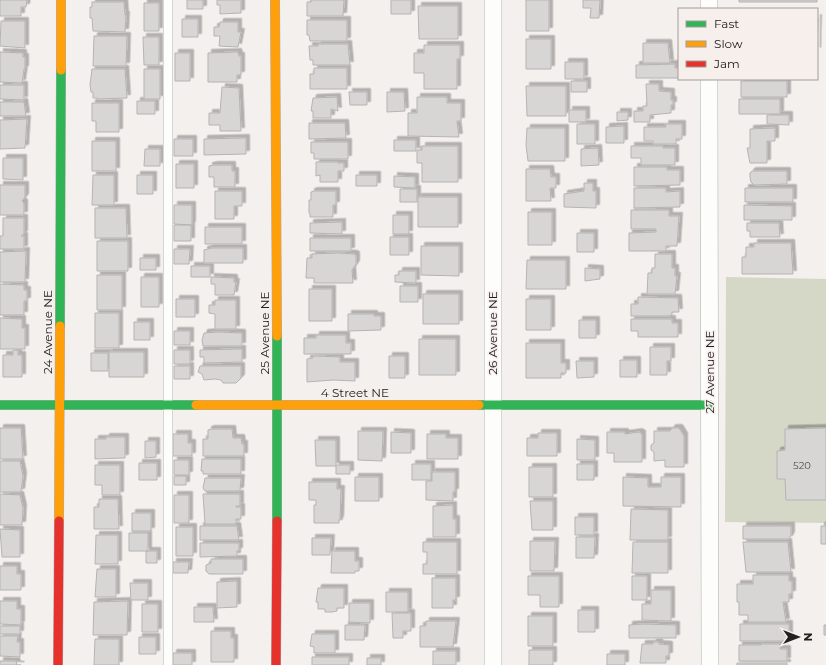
<svg xmlns="http://www.w3.org/2000/svg" width="826" height="665" font-family="Montserrat,sans-serif">
<style>
.green{fill:#d5d8c6}
.building{fill:#d8d6d5;stroke:#b5b3b3;filter:url(#shadow)}
.lines{fill:none;stroke-linecap:round;stroke-linejoin:round}
.lane-casing{stroke:#afacaa;stroke-width:10}
.street-casing{stroke:#afacaa;stroke-width:18}
.fast-casing{stroke:#afacaa;stroke-width:10}
.slow-casing{stroke:#afacaa;stroke-width:10}
.jam-casing{stroke:#afacaa;stroke-width:10}
.lane{stroke:#fdfdfc;stroke-width:9}
.street{stroke:#fdfdfc;stroke-width:17}
.fast{stroke:#30b455;stroke-width:9}
.slow{stroke:#ff9f0a;stroke-width:9}
.jam{stroke:#e5322d;stroke-width:9}
.labels{text-anchor:middle;stroke-width:3;stroke-linejoin:round;paint-order:stroke}
.number-label{font-size:10px;fill:#504e4d}
.street-label{font-size:12px;fill:#232120;stroke:#f6efec}
</style>
<defs>
<filter id="shadow"><feDropShadow dx="3.5" dy="-3.5" stdDeviation="0" flood-color="#0004"/></filter>
</defs>
<rect width="100%" height="100%" fill="#f4f0ee"/>
<path class="green" d="M726,277L826,279V523L725,522Z"/>
<path class="building" d="M0,0H27L26,7H21V16H0Z
M187,0H203V9H187Z
M217,0H241V13L220,14V5H217Z
M311,0H344L343,16H307V2H311Z
M391,0H411V14H391Z
M526,0H549V31H526Z
M583,0H600L599,18H590L591,8H583Z
M739,0H817V2H739Z
M92,2H124L125,15H126L125,32L93,31L92,18H90V7H92Z
M144,3H159V31H144Z
M418,6H458V39H419Z
M817,18H818L817,51Z
M182,19H198V37H182Z
M307,20H347V41H310L309,35H307Z
M1,21H25V48L0,46Z
M220,22H238V32H241L238,47L219,46L220,36H214V27H219Z
M94,36H127L126,66H93Z
M143,37H159V65H144Z
M526,39H551V69H526Z
M643,43H668L670,63H643Z
M318,44H348L350,65H313V60H310L309,46H318Z
M424,45H460V59H457V89H424V73H414V53H424Z
M0,52L23,53V57H25V69H24L22,83L0,82Z
M238,52L239,56H241V75H237V82H208V53Z
M175,53H190V81H175Z
M565,62H584V79H565Z
M675,64V68H679V78H636V65Z
M314,68H347V89H310V74H314Z
M92,69H125L127,98L97,99V98H93V92H91L90,85Z
M144,69H160V99H144Z
M571,81H587V92H571Z
M741,81H787V97H741Z
M646,84H659V91L671,92V100H673V105H671V113L650,115V122H634V111H643V106H647Z
M0,85H24V100L0,99Z
M526,86H566V116H527Z
M222,87L239,88L241,131H220V125H209V113H220Z
M349,92H367V105H350Z
M387,92H404L405,111L387,112Z
M337,97L338,111L331,109V118H313V111H311L313,98Z
M417,97H447V103H461V121H457L459,137L408,136V113H417Z
M739,99H780V114H739Z
M137,101H155V114H137Z
M0,102H24L26,116H0Z
M92,103H119V132H96V121H92Z
M569,110H586V122H569Z
M617,112H628V120L617,121Z
M767,115H789V125L767,124Z
M27,119L25,148L0,149V120Z
M309,123H345L346,138L309,139Z
M577,124H595V144H577Z
M665,124H682V139H676V144H653V141H644V127H666Z
M624,126V143H606V127Z
M527,128H565V161H528L526,145Z
M775,128V141H767V163H750L747,148H750V129Z
M243,138H246V154L204,155V139Z
M174,139H193V156H174Z
M394,140H416V151H394Z
M92,141H116V171H92Z
M311,142H348V159H314V153H311Z
M422,146H458V182H422V163H417V150H422Z
M631,146H663V148H675V165H641V158H631Z
M598,148L599,165L581,166V149Z
M145,149H160V166H144Z
M3,158H23V180L3,179Z
M316,162H338V163H344V171H338V182H320V175L316,176Z
M176,164H194V188H176Z
M214,165H232V171H235V187H214V177H209V166Z
M634,167H667V170H680V185L634,186Z
M526,169H550L551,177H556V188H550L551,201H526Z
M752,171H787V184L754,185L751,182L750,177V173Z
M93,175H114V205H92Z
M137,175H153V194H137Z
M356,175H377V186H356Z
M394,176L415,177V188L394,187Z
M584,183H593V191H596V208L564,207V194L584,191Z
M0,185H25V197L22,201L24,203V215H0Z
M634,188H666V192L680,191V207L634,208Z
M745,188H793V202H745Z
M400,189H417V202H400Z
M215,191H242V206H234V219H215Z
M314,191H336V205H333V217H310V213H309V200H311V192Z
M418,197H458V227H418Z
M174,205H192V225L174,224Z
M744,205L792,206V220H744Z
M95,208H126L127,238H95Z
M631,210H669V216H679L677,246H666V251H629V233L656,232V229H631Z
M528,212H552V245H528Z
M393,215H409V234H393Z
M3,218H24V234L21,236H24V249H0V236H3Z
M342,222V234L310,233V223Z
M747,223H779L780,237H750V231H747Z
M174,225H191V241H174Z
M205,227H242V244H205Z
M577,233H594V252H577Z
M390,237H409V255H390Z
M310,238H351V251H310Z
M97,241H128V271H97Z
M754,243H791L793,274H742V257H746V247H754Z
M421,246H459V276L421,275Z
M212,248H243V263H204V250Z
M174,249H190L189,264H174Z
M26,251L25,282H0V252Z
M338,253L354,254L356,255V264L352,270L353,283H314V278H306L307,258H312V254Z
M655,254H672V268H675V276H677L675,294H647L648,273H652V268H655Z
M140,258H156V270H140Z
M527,260H566V289H526Z
M191,266H210V277H191Z
M585,268L600,269V279L585,281Z
M399,271H416V283L395,282V275H399Z
M97,275H122V310H97Z
M141,277H159V307H141Z
M211,277L234,278V282H236L234,295H215V284H211Z
M0,284L24,285V290H27V301H24V315H0Z
M400,286H418V302H400Z
M309,289H332V321H309Z
M423,294H459V324H423Z
M638,297L678,298L679,312H672V315L668,316H631V304H638Z
M176,299H195V317H176Z
M526,299H551V330H526Z
M215,300H236V329H215V314L209,313V305H215Z
M95,313H119V348H95Z
M348,314H374V316H381V330L348,331Z
M0,318L22,319V328H25V349H0Z
M631,319H672V323H678V337H638V331H631Z
M579,320H596V338H579Z
M134,322H150V340H134Z
M174,331H190V345H174Z
M218,332L242,333V346H203L202,340L204,333Z
M316,335H346V343H351V354H304V338H316Z
M419,339H456V375H419Z
M526,343H561V363H566V373H561V378H526Z
M650,347H671V361H667V375H650Z
M239,349H242V362L204,363V357H200V350Z
M13,350H18V355H22V377H3V355H13Z
M174,350H190V364H174Z
M109,352H144V377H109Z
M91,353H108V371H91Z
M313,356L340,357V362H355V381L333,380L307,382V359L313,358Z
M389,356H405V378H389Z
M620,360H637V377H620Z
M576,361H594V377L577,378Z
M174,366H190V379H174Z
M200,366H241V378L236,383H223L221,380L215,379L204,380L202,374L198,372Z
M0,428H21L23,459H0Z
M672,428H679L684,436V467H665V460L654,461V452L651,450V445L654,443V431H670Z
M824,428H826V500H786L785,479H777V451L785,450V429Z
M211,429H232L233,438H241L242,444H244V456H203V439H208V430Z
M358,431H383L382,461L358,460Z
M391,432L411,433V453H391Z
M607,432H625V434L639,432L642,434V462H614V453H607Z
M538,433H557V456H527V438H538Z
M173,434H188V443H192V456H173Z
M427,434H446V438H458V459H427Z
M106,437H125V458L95,459V439H106Z
M577,439L595,440V460H577Z
M315,440H336V465H350V474H336V466H316Z
M145,441H156V457L145,458Z
M202,459H241V474H203V471H201Z
M174,460H189V475H174Z
M0,461H20L23,476L21,492H0Z
M139,463H157V480H139Z
M412,464H431V480H412Z
M577,464H594V480H577Z
M95,465H120V495H102V485H95Z
M529,467H553V497H529Z
M432,472H455V492H453V501L426,500V481H432Z
M174,476H186V485H174Z
M355,477H379V501H355Z
M623,477L648,478V487H661V477H681V507L623,506Z
M205,478H241L240,491H205L203,488Z
M309,482H337V489H341L340,520H339V523H314V505H316V500H309Z
M0,494L20,495L23,508L22,525H0Z
M203,494H240V506H236V507H241V519H236V524H205Z
M174,495H189V523H174Z
M99,499H118L119,529H94V507H99Z
M530,501H553V530H532Z
M453,505V519H456V537H433V506Z
M631,509L668,510V540H630Z
M132,513H151V531H132Z
M575,517H594V535H575Z
M200,526H237L239,540H200Z
M743,526H791V535L789,539H743Z
M821,526H826V544H821Z
M176,527H193V556H176Z
M0,529L20,530V557H2Z
M129,533H148V551H129Z
M96,535H118V564H95Z
M576,537H595L594,558H576Z
M312,538H331L330,555H312Z
M530,541H555L554,571H530Z
M423,542H457V574H423V564H427V552H423Z
M633,542H668V573H632Z
M743,542H788L791,572H746Z
M200,543H239V551H237V556L200,557Z
M146,551H157V563H146Z
M332,551H355V561H359V571H355V573H331Z
M211,559H243V574H209L206,571V565L211,563Z
M173,562H189L188,573H173Z
M0,566H17V574H21V590H0Z
M97,569H116V597H95Z
M753,575H789V581H792V594H789V602H783L786,622H748V615H739V602H737V584H753Z
M528,576H559V607H540V595H528Z
M632,576H647V600H632Z
M432,578H456V600H453V608H432Z
M237,581V607L217,608V582Z
M130,583H148V600H131Z
M318,588H344V608H337V611L332,612H325V609H318V602H316Z
M651,590H671V621L642,620V604H651Z
M386,592H408V612H386Z
M0,601H17V609H21V625L0,624Z
M128,601L127,635H93L94,602Z
M349,603H370V623L349,622Z
M142,604H158V632H142Z
M194,607H213L214,622H194Z
M578,610H595V632H578Z
M392,613H411V631H403V638H393Z
M528,616H553V646H528Z
M426,621H456L453,647H420V626H426Z
M644,624L676,625V638H629V625Z
M740,624H789V641H740Z
M345,625H365L364,640H345Z
M824,625H826V635H824Z
M0,626H20V634H0Z
M211,631H231V638H234V662H211Z
M312,634H335V653H314V647L310,646Z
M0,636H18L17,642H20V657L0,656Z
M139,637H156V654H139Z
M95,639H119V665H94Z
M653,642H659V644L669,645V656H666V663H640L642,644H653Z
M761,644H780V649H787V661H739V645H761Z
M529,650H553V665H529Z
M433,651H456V665H433Z
M173,653H192V665H173Z
M607,654H625V665H607Z
M312,657H349V665H312Z
M367,658H381V665H367Z
M0,661H16L17,665H21H0Z
M737,663H787V665H737Z"/>
<g class="lines">
<g class="lane-casing">
<path id="lane" d="M168,665V0"/>
</g>
<g class="street-casing">
<path id="street" d="M493,0V665
M709,0V9
M709,79L710,665"/>
</g>
<g class="fast-casing">
<path id="fast" d="M60,326L61,70
M0,405H196
M479,405H710
M277,521V336"/>
</g>
<g class="slow-casing">
<path id="slow" d="M275,0L277,336
M61,70V0
M196,405H479
M59,521L60,326"/>
</g>
<g class="jam-casing">
<path id="jam" d="M58,665L59,521
M276,665L277,521"/>
</g>
<use href="#lane" class="lane"/>
<use href="#street" class="street"/>
<use href="#fast" class="fast"/>
<use href="#slow" class="slow"/>
<use href="#jam" class="jam"/>
</g>
<g class="labels">
<g class="number-label">
<text x="802" y="469">520</text>
</g>
<g class="street-label">
<text transform="translate(48 332) rotate(-90)" y="4">24 Avenue NE</text>
<text transform="translate(265 333) rotate(-90)" y="4">25 Avenue NE</text>
<text transform="translate(493 333) rotate(-90)" y="4">26 Avenue NE</text>
<text transform="translate(710 372) rotate(-90)" y="4">27 Avenue NE</text>
<text x="355" y="397">4 Street NE</text>
</g>
</g>
<rect x="678" y="8" width="140" height="72" fill="#f6efec" stroke="#a29d9a"/>
<rect x="686" y="21" width="20" height="6" fill="#30b455" stroke="#a29d9a"/>
<text x="714" y="28" font-size="12" fill="#232120">Fast</text>
<rect x="686" y="41" width="20" height="6" fill="#ff9f0a" stroke="#a29d9a"/>
<text x="714" y="48" font-size="12" fill="#232120">Slow</text>
<rect x="686" y="61" width="20" height="6" fill="#e5322d" stroke="#a29d9a"/>
<text x="714" y="68" font-size="12" fill="#232120">Jam</text>
<g transform="translate(798 637) rotate(90)" stroke="#f6efec" stroke-width="3" paint-order="stroke">
<path d="M0-3L7 15L0 10L-7 15Z" fill="#232120"/>
<text y="-6" font-size="11" font-weight="bold" text-anchor="middle" fill="#232120">N</text>
</g>
</svg>
